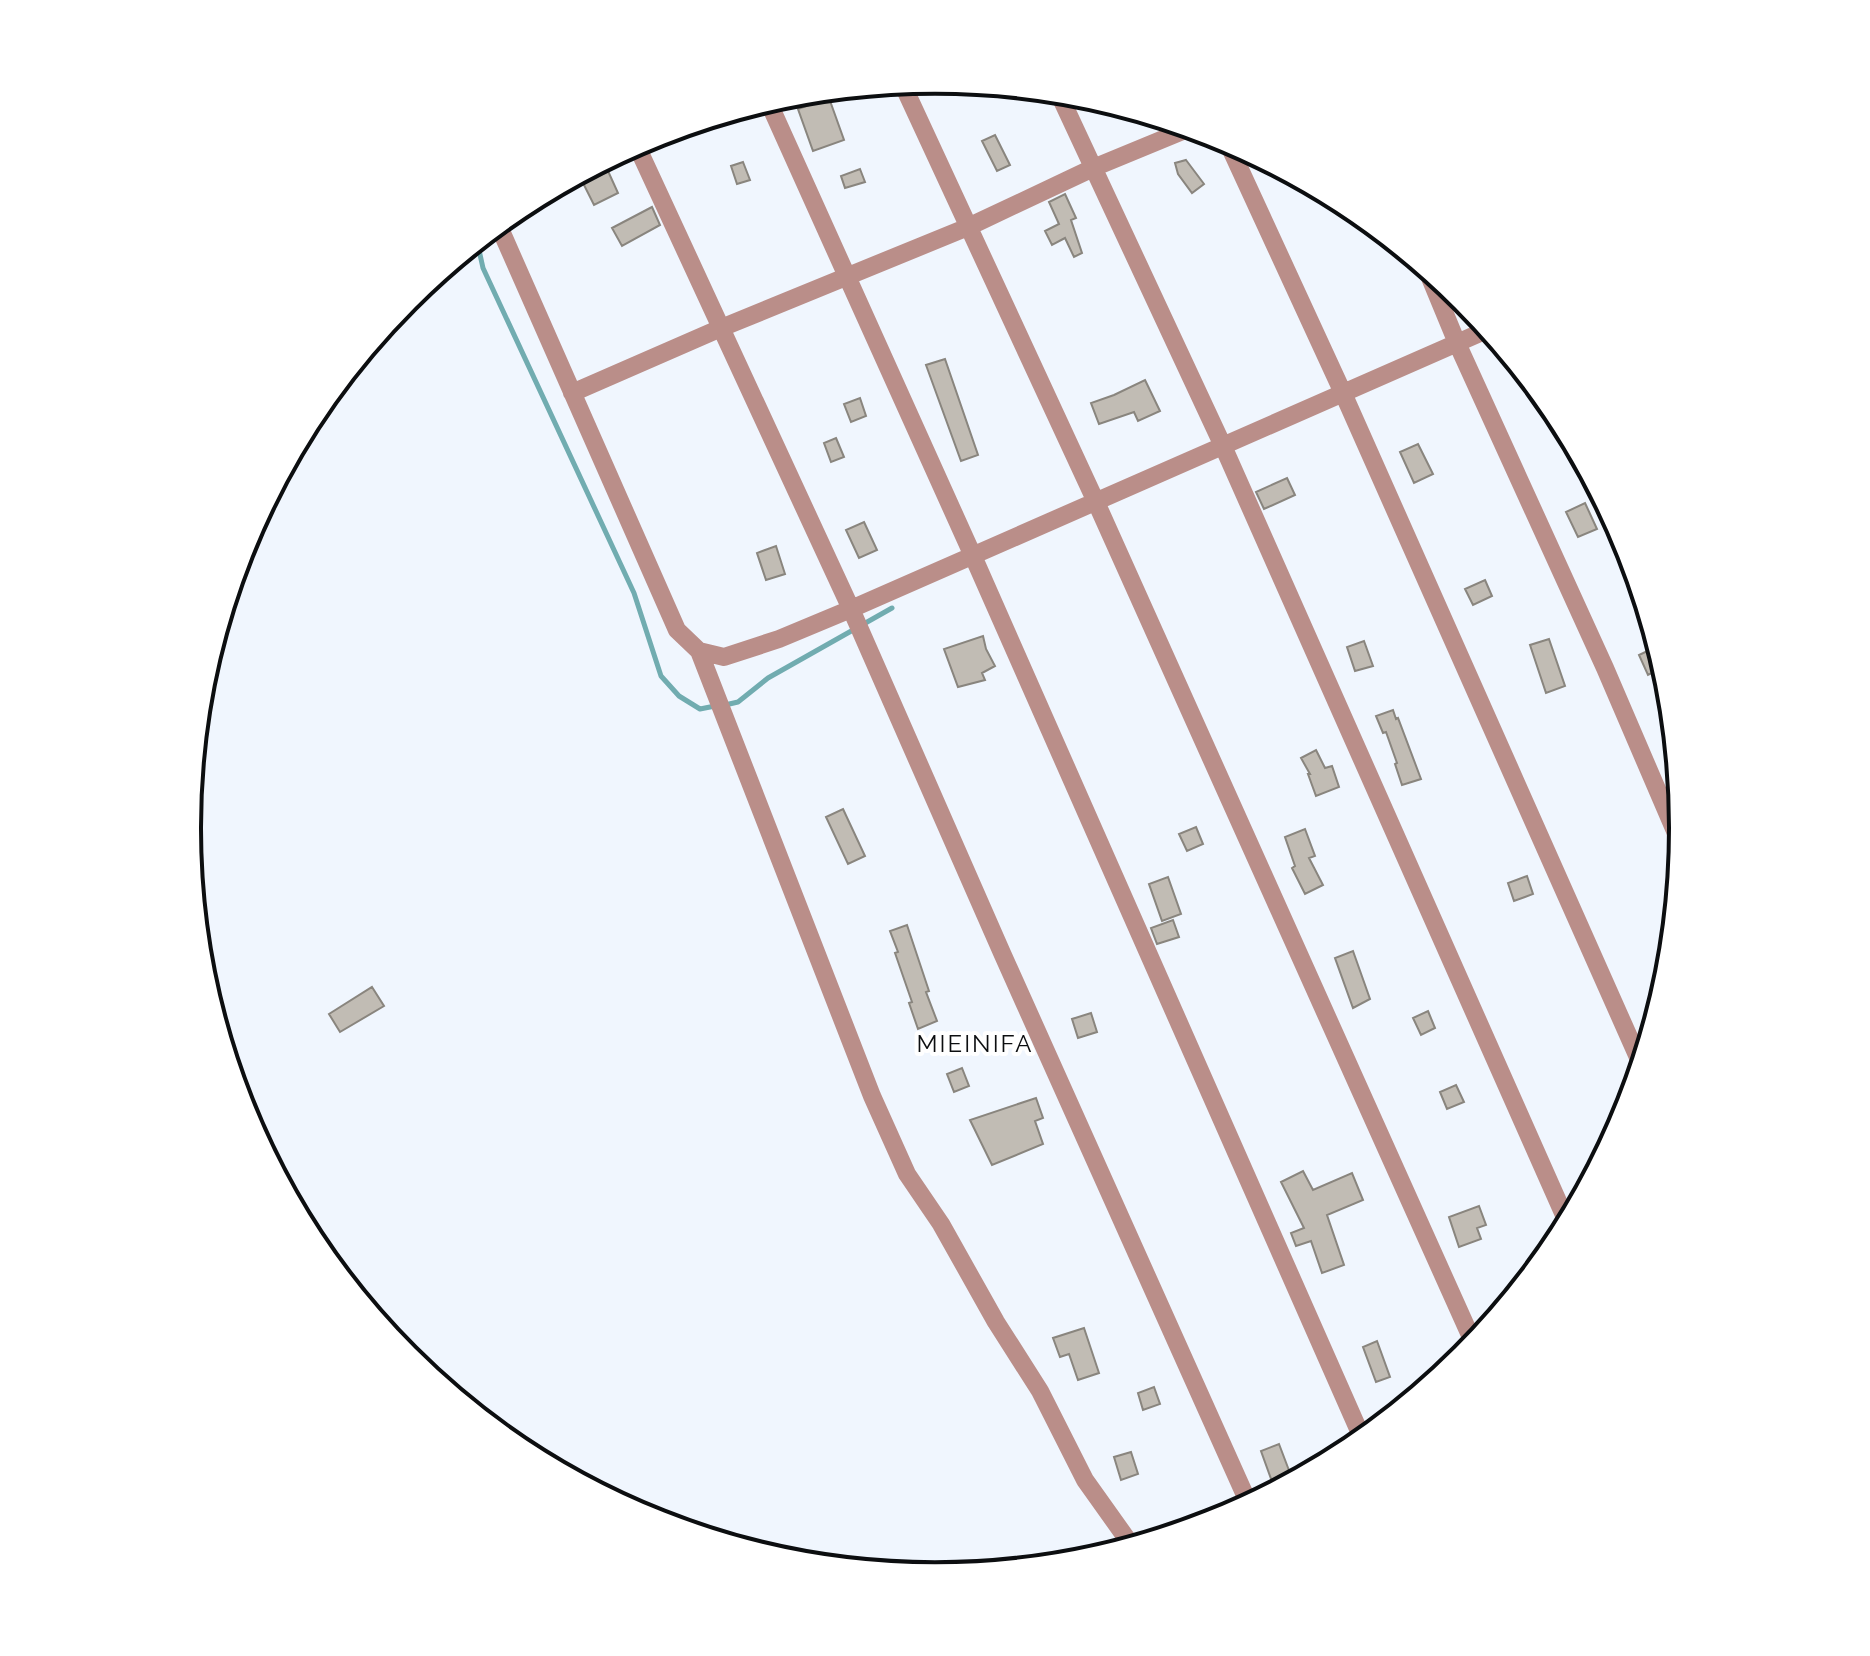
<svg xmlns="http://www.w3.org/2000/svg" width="1870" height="1656" font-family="Raleway,sans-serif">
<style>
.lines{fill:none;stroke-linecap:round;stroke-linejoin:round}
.stream{stroke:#71acb0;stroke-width:5}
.building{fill:#c1bcb4;stroke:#89857e;stroke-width:2}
.minor{stroke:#ba8e89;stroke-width:18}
.labels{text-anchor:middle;stroke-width:8;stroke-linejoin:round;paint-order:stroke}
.neighbourhood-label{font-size:24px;letter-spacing:2px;fill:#0c0e10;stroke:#fff}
.rim{fill:none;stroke:#0c0e10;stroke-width:4}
</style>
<rect width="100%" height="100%" fill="#f0f6fe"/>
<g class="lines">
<path class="stream" d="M477,241L483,268L634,593L661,676L679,696L700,709L715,706
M725,705L738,702L768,678L892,608"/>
</g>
<path class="building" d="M829,98L844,140L813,151L798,109Z
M995,135L1010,165L997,171L982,141Z
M1186,160L1204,184L1192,193L1178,174L1175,163Z
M743,162L750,180L737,184L731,166Z
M860,169L865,182L845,188L841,176Z
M608,171L618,193L594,205L583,183Z
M1065,194L1076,218L1071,220L1082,253L1074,257L1065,238L1052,245L1045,231L1059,224L1049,202Z
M652,207L660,225L622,246L612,228Z
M945,359L978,455L961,461L926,365Z
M1145,380L1160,411L1138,421L1134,412L1099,424L1091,403L1114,395Z
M860,398L866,416L851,422L844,404Z
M836,438L844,457L831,462L824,443Z
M1418,444L1433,474L1414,483L1400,452Z
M1287,478L1295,495L1264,509L1256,492Z
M1585,503L1597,529L1578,537L1566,512Z
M864,522L877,550L859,558L846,530Z
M776,546L785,574L766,580L757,553Z
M1485,580L1492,596L1473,605L1465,589Z
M983,636L986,649L995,666L982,673L985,680L958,687L944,649Z
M1549,639L1565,686L1546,693L1530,645Z
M1364,641L1373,666L1355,671L1347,647Z
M1658,646L1664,667L1648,675L1639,655Z
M1393,710L1396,719L1398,718L1421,779L1402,785L1395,764L1397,763L1386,732L1383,733L1376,716Z
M1316,750L1325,768L1332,766L1339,787L1316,796L1308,774H1310L1301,758Z
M843,809L865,856L848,864L826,817Z
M1196,827L1203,844L1187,851L1179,834Z
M1305,829L1315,856L1309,858L1323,885L1305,894L1292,868L1295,866L1285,837Z
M1527,876L1533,894L1514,901L1508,883Z
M1168,877L1181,914L1162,921L1149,884Z
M1173,920L1179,937L1157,944L1151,928Z
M907,925L929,991L926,992L937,1021L918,1029L909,1003L912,1002L895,953L898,952L890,931Z
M1353,951L1370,999L1353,1008L1335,958Z
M372,987L384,1006L340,1032L329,1014Z
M1428,1011L1435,1028L1421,1035L1413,1018Z
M1091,1013L1097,1032L1078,1038L1072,1019Z
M962,1068L969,1086L954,1092L947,1074Z
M1456,1085L1464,1102L1447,1109L1440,1092Z
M1036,1098L1043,1118L1035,1121L1043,1144L992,1165L970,1120Z
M1303,1171L1313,1190L1352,1173L1363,1200L1327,1215L1344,1265L1322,1273L1311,1241L1296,1246L1291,1233L1304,1228L1281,1182Z
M1479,1206L1486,1225L1477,1228L1481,1239L1459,1247L1449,1217Z
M1084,1328L1099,1373L1078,1380L1069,1354L1060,1357L1053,1338Z
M1377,1341L1390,1377L1376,1382L1363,1347Z
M1154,1387L1160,1404L1143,1410L1138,1393Z
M1279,1444L1293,1481L1275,1490L1261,1451Z
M1131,1452L1138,1474L1121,1480L1114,1457Z"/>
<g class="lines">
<path class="minor" d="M902,83L1096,502L1474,1344
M1058,92L1223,446L1568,1224
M768,101L973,556L1363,1440
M1226,139L1343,393L1641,1064
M636,144L851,609L1002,953L1249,1504
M498,224L677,630L699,651L724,657L779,639L851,609L1489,329
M1426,268L1457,343L1605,668L1681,845
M572,393L721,328L968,227L1093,168L1190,128
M699,651L872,1096L907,1174L941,1224L996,1322L1040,1391L1085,1480L1132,1546"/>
</g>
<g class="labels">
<g class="neighbourhood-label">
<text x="975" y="1052">MIEINIFA</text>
</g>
</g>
<path d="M0 0H1870V1656H0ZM201 828a734 734 0 1 1 1468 0a734 734 0 1 1-1468 0Z" fill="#fff" fill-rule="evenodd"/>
<path class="rim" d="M201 828a734 734 0 1 1 1468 0a734 734 0 1 1-1468 0Z"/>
</svg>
